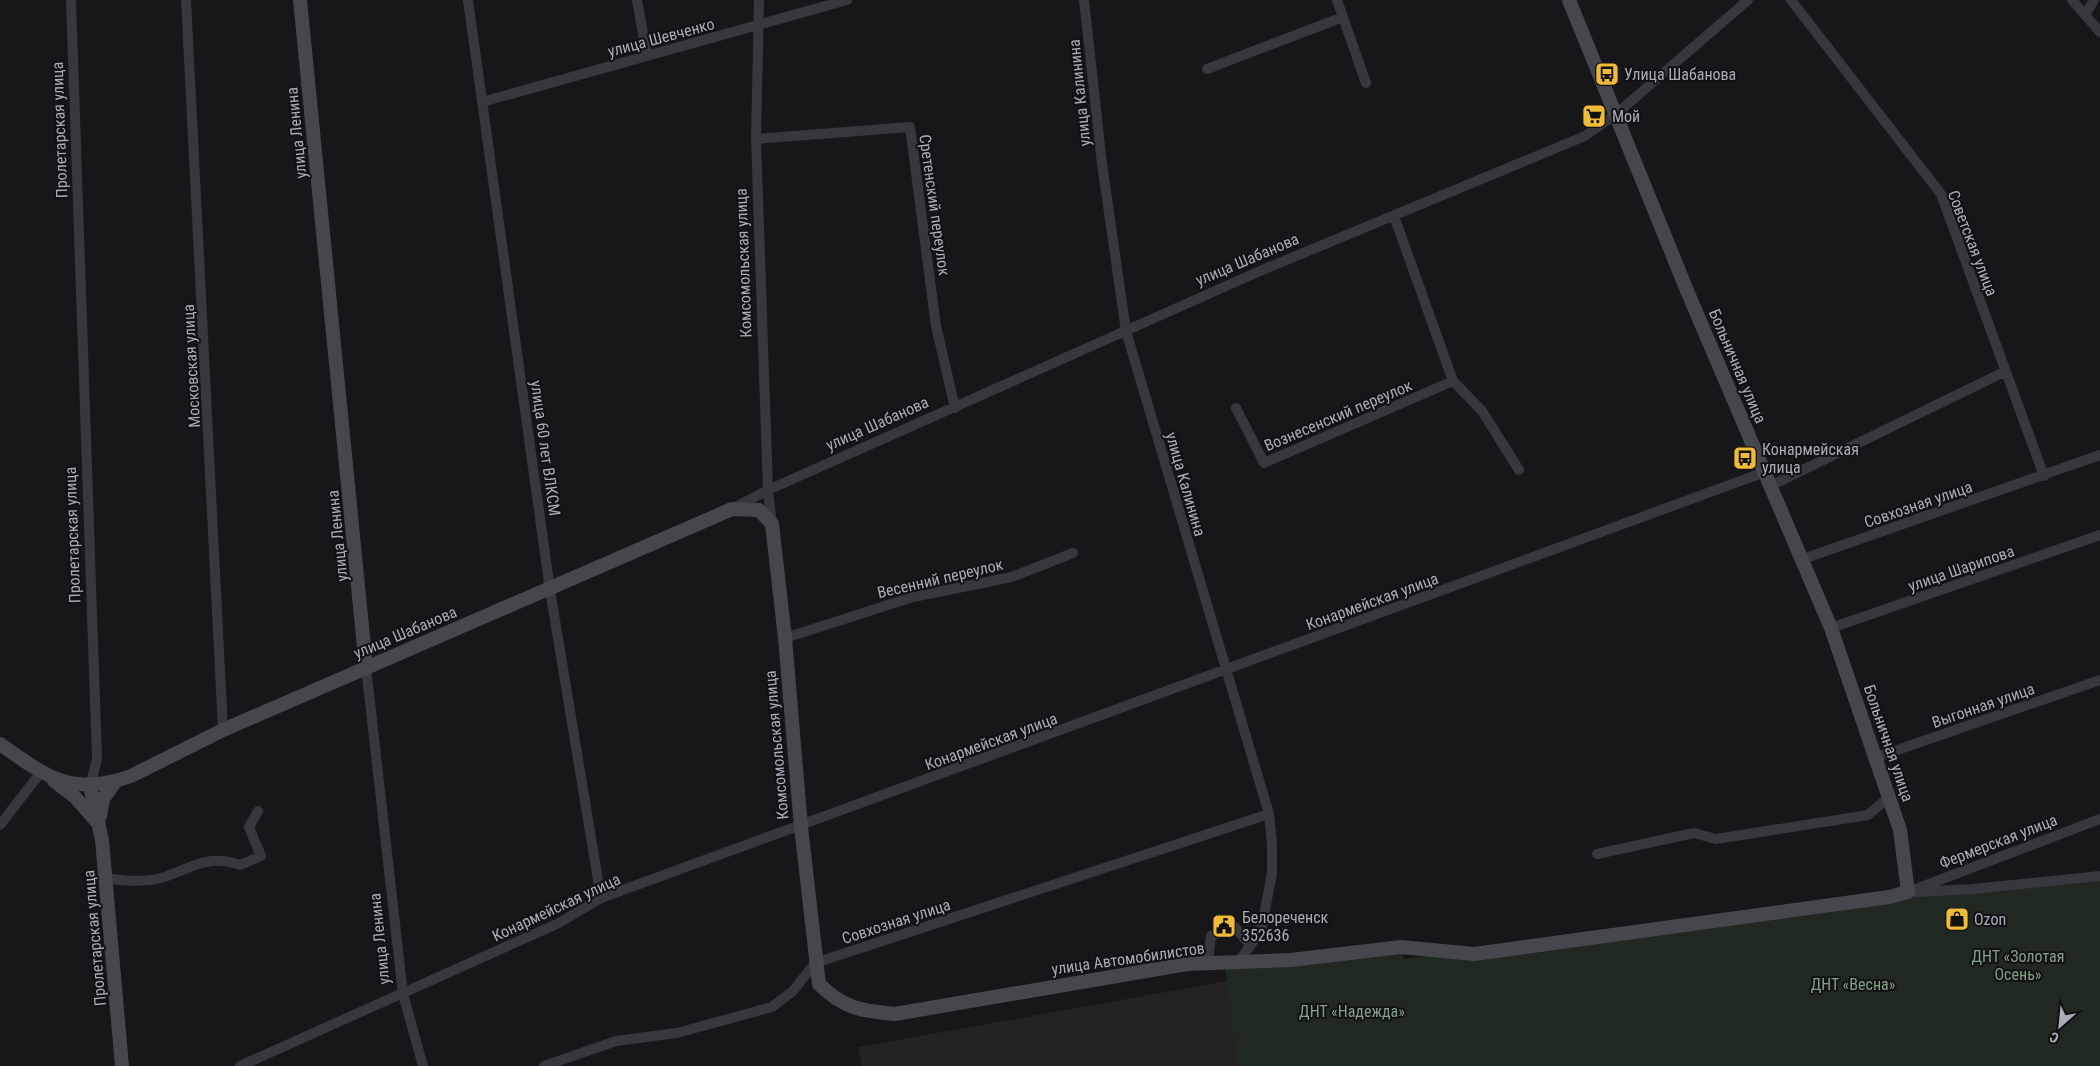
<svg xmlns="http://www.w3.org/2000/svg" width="2100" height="1066" font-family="'Roboto Condensed',sans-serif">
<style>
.built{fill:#232225}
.green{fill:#202822}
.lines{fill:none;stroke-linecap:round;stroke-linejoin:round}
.street{stroke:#37383d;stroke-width:10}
.secondary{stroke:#45474d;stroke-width:14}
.labels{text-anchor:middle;stroke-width:4;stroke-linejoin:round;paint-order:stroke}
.street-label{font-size:16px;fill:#a9adb8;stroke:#121113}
.poi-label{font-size:16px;fill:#a9adb8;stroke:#121113;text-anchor:start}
.park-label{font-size:16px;fill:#80a384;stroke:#121113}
</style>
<rect width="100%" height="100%" fill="#171618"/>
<path class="built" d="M1233,980L1237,1066H862L858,1047Z"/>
<path class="green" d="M2100,874V1066H1237L1225,967L1402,951L1404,959L1883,898Z"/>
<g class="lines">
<path class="street" d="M71,0L97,759L90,786
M186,0L223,730
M468,0L550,590L601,898
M637,0L647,56
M759,0L756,139L768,490L772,524
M1084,0L1102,164L1126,331L1269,814L1272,844V873L1261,931L1238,962
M1337,0L1366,83
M1791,0L1941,194L2044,476
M2072,0L2100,32
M2085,15L2094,0
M1207,69L1343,17
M482,102L847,0
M756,139L910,127L936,326L955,408
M1394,216L1453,381L1482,411L1519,470
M1236,408L1264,463L1453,381
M1772,485L2004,372
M734,508L768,490L1260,271L1585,136L1615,115L1748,0
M1803,559L2100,455
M1831,628L2100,535
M785,638L913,597L1012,577L1073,553
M366,667L403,994L423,1066
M1877,757L2100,680
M0,825L41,772
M1597,854L1694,833L1716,839L1868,815L1889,797
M106,878C124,881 143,883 161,878C190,869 208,853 240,865L261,856L249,827L258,811
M1908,892L2100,819
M1917,892L1973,889L2100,876
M1208,963L1211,936L1235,927L1249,944
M240,1066L559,923L601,898L1765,472
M544,1066L616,1041L677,1033L772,1007L793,991L815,963L1269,814"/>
<path class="secondary" d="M300,0L366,667
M0,744C47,777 71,797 131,776L223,730L732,509L759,510L772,524L785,638L801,827L819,984C844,1009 862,1011 895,1014L1187,964L1291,960L1401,947L1474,954L1889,897L1908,892L1900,830L1831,628L1688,293L1569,0
M54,781L75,797L96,821
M90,786L102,840L122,1066
M100,816L103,799L116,781"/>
</g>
<defs>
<g id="bus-square" transform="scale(1.25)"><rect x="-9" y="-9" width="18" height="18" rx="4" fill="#f0bb36" stroke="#121113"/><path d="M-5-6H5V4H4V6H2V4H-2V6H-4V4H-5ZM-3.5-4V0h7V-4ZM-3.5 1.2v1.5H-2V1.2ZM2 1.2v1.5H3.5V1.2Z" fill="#111"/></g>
<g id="supermarket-square" transform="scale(1.25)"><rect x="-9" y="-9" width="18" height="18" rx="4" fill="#f0bb36" stroke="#121113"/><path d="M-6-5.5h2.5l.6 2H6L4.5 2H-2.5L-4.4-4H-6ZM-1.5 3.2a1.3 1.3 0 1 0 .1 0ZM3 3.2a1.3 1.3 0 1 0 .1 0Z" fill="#111"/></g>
<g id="shop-square" transform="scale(1.25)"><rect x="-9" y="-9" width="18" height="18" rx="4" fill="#f0bb36" stroke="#121113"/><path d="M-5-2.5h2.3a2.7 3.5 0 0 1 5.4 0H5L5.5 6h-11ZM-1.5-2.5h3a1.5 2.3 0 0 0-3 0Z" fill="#111"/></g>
<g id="civic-square" transform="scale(1.25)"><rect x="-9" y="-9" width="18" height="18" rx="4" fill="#f0bb36" stroke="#121113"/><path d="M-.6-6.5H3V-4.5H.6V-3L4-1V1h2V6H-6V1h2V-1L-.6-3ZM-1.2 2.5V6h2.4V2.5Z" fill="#111"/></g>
</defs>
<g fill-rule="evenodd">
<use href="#bus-square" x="1607" y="74"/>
<use href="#supermarket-square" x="1594" y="116"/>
<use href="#bus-square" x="1745" y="458"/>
<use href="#shop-square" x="1957" y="919"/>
<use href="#civic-square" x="1224" y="926"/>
</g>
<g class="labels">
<g class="street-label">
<text transform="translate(661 37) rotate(-15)" y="6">улица Шевченко</text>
<text transform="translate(1079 93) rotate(-96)" y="6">улица Калинина</text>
<text transform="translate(59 130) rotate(-92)" y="6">Пролетарская улица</text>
<text transform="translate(296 133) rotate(-96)" y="6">улица Ленина</text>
<text transform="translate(935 205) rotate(82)" y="6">Сретенский переулок</text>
<text transform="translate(1973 243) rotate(69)" y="6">Советская улица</text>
<text transform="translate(1247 259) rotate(-23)" y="6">улица Шабанова</text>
<text transform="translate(743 263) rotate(-92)" y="6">Комсомольская улица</text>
<text transform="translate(191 366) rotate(-93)" y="6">Московская улица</text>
<text transform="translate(1738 366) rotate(67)" y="6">Больничная улица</text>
<text transform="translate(1338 415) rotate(-23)" y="6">Вознесенский переулок</text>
<text transform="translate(877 423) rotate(-24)" y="6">улица Шабанова</text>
<text transform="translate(546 448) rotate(82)" y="6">улица 60 лет ВЛКСМ</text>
<text transform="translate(1186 484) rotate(74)" y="6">улица Калинина</text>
<text transform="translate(1918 504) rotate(-19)" y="6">Совхозная улица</text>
<text transform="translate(72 535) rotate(-92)" y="6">Пролетарская улица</text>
<text transform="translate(337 536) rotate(-96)" y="6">улица Ленина</text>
<text transform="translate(1961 568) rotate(-19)" y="6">улица Шарипова</text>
<text transform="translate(940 578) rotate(-13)" y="6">Весенний переулок</text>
<text transform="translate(1372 601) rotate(-20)" y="6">Конармейская улица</text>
<text transform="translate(405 632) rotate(-23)" y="6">улица Шабанова</text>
<text transform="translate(1983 705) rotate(-19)" y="6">Выгонная улица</text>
<text transform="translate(991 741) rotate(-20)" y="6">Конармейская улица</text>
<text transform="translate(1889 743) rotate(71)" y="6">Больничная улица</text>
<text transform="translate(776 745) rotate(-95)" y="6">Комсомольская улица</text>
<text transform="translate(1998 841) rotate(-21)" y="6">Фермерская улица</text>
<text transform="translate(556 907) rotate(-25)" y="6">Конармейская улица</text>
<text transform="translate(896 921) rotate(-18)" y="6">Совхозная улица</text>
<text transform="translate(94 938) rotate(-95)" y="6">Пролетарская улица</text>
<text transform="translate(379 939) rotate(-96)" y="6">улица Ленина</text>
<text transform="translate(1128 958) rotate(-8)" y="6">улица Автомобилистов</text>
</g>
<g class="poi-label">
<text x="1624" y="80">Улица Шабанова</text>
<text x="1612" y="122">Мой</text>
<text x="1762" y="455">Конармейская<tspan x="1762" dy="18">улица</tspan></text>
<text x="1242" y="923">Белореченск<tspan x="1242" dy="18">352636</tspan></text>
<text x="1974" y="925">Ozon</text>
</g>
<g class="park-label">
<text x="2018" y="962">ДНТ «Золотая<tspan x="2018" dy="18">Осень»</tspan></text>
<text x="1853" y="990">ДНТ «Весна»</text>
<text x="1352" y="1017">ДНТ «Надежда»</text>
</g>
</g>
<g transform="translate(2060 1026) rotate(207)" stroke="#121113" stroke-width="4" paint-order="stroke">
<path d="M0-4L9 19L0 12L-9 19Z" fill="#a9adb8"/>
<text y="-8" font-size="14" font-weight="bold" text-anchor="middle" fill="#a9adb8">С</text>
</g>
</svg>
